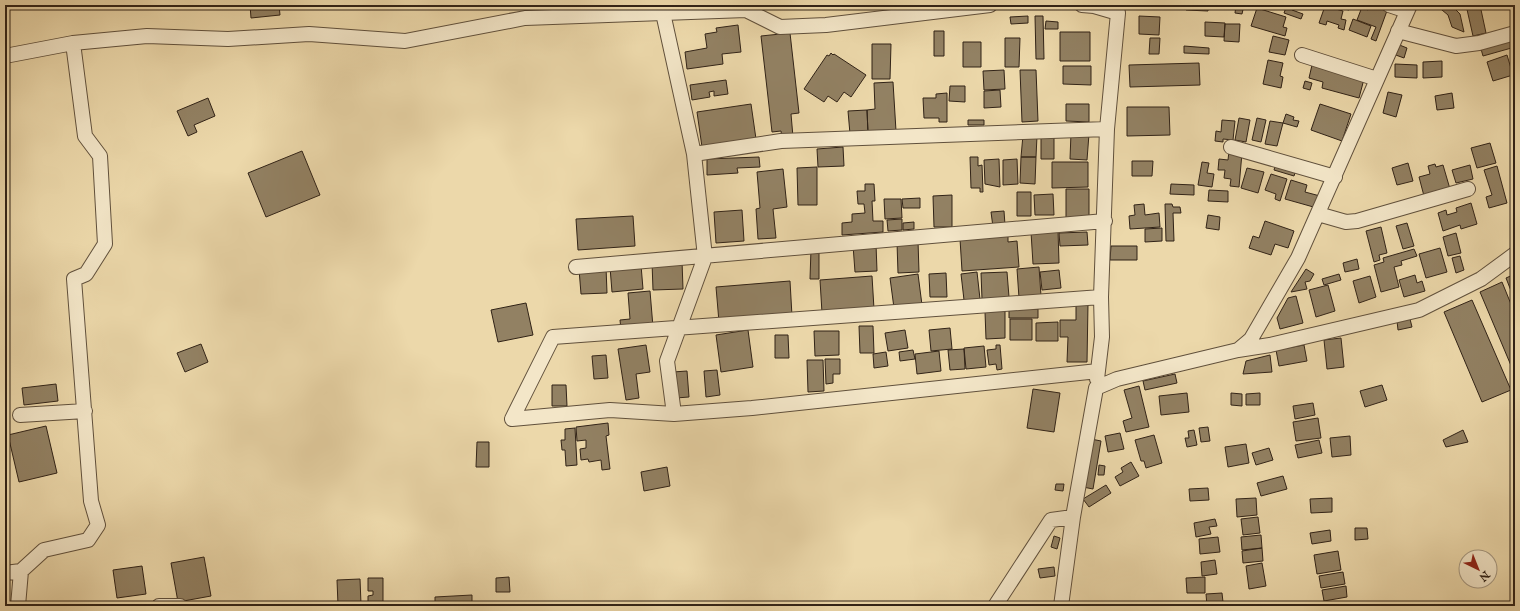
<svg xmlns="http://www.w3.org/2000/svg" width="1520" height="611" font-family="'IM FELL English',serif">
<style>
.building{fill:#928163;stroke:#312317}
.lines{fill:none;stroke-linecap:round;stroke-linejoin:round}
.minor-casing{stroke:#60503c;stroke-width:16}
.minor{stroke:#f3e6c8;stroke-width:14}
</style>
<rect width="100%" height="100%" fill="#ecd8aa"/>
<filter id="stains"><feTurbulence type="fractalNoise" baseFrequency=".005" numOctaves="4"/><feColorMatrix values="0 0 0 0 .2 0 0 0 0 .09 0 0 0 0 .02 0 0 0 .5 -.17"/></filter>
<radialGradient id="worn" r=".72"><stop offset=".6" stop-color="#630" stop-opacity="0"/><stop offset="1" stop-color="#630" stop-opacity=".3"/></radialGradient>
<path class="building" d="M250,5H279L280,15L251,18Z
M1186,5H1220V7H1208V11L1186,10Z
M1236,5H1244L1242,14L1235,13Z
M1287,5L1293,7L1292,10L1303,14L1301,19L1284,13Z
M1340,5H1350L1349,10L1340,8Z
M1373,5L1388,8L1376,41L1371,39L1376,27L1357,20L1362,7L1368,10L1369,7L1372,8Z
M1436,5H1451L1460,14L1464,32L1452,27L1448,15Z
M1466,5H1480L1486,33L1473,36Z
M1325,6L1343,11L1341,19L1346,20L1344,30L1338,28L1339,25L1327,21L1326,25L1319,23Z
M1257,8L1286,17L1283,27L1287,28L1285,36L1251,26Z
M1028,16V23L1011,24L1010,17Z
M1035,16H1043L1044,59H1036Z
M1139,16L1160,17L1159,35L1139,34Z
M1353,19L1371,26L1367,37L1349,30Z
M1046,21L1058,22V29H1045Z
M1205,22L1225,23L1224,37L1205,36Z
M1225,24H1240L1239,42L1224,41Z
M738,25L741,52L722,54L723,64L687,69L685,52L707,48L705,34L717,32L716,28Z
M934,31H944V56H934Z
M1060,32H1090V61H1060Z
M790,33L799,113L791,114L793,137L782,139L781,131L772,132L761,36Z
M1273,36L1289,40L1285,55L1269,52Z
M1005,38H1020L1019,67H1005Z
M1150,38H1160L1159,54H1149Z
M1515,39V47L1483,56L1481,49Z
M963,42H981V67H963Z
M872,44H891L890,79H872Z
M1397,44L1407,48L1404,58L1393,54Z
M1184,46L1209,48V54L1184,53Z
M831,53L833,55L834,54L866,75L851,97L844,92L837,102L828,96L824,102L804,89L827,55L829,56Z
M1507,55L1513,75L1493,81L1487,62Z
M1268,60L1283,63L1280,76L1283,77L1281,88L1263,84Z
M1442,61V77L1423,78V62Z
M1199,63L1200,85L1130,87L1129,65Z
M1395,64L1417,65V78L1395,77Z
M1312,65L1364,79L1359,98L1322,88L1323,82L1309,78Z
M1063,66H1091V85L1063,84Z
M1004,70L1005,89L984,90L983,71Z
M1020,70H1036L1038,121L1022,122Z
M726,80L728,94L714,96V91L709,92L710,97L692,100L690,85Z
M1305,81L1312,83L1310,90L1303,88Z
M893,82L896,131L868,133L867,110L875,109L874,83Z
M950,86H965V102L949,101Z
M1000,90L1001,107L984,108V91Z
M1388,92L1402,95L1396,117L1383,113Z
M947,93V122H939V118H924L923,98H936V94Z
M1452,93L1454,108L1437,110L1435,96Z
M208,98L215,116L194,125L197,132L188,136L177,111Z
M751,104L756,139L702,147L697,112Z
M1066,104H1089V122L1066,121Z
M1320,104L1351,114L1342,141L1311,130Z
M1127,107H1169L1170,135L1127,136Z
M867,110L868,133L850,134L848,111Z
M1286,114L1294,117L1293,120L1299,121L1297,127L1283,123Z
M1239,118L1250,120L1246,142L1235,140Z
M1257,118L1266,120L1261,142L1252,140Z
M968,120H984V125H968Z
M1222,120L1235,121L1233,140L1223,139V142L1215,141L1216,131L1221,132Z
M1270,121L1283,123L1277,146L1265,144Z
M1071,133L1089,134L1087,160L1070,159Z
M1041,134H1054V159H1041Z
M1023,135L1037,136L1036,157H1021Z
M1490,143L1496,163L1477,168L1471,148Z
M843,147L844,166L818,167L817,149Z
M302,151L320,195L266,217L248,173Z
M1229,151L1242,153L1239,187L1230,186L1231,179L1224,178L1225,170H1218L1219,159L1228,160Z
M759,157L760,167L737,168L738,173L707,175V159Z
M970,157H978V166L982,165L983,192H980V188H971Z
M1021,157H1036L1035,184L1020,183Z
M999,159L1000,187L985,184L984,160Z
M1017,159L1018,184L1003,185V160Z
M1132,161H1153L1152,176H1132Z
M1052,162H1088V187L1052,188Z
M1202,162L1209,163L1207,173L1214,174L1212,187L1198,185Z
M1276,163L1296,170L1294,176L1274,170Z
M1408,163L1413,181L1397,185L1392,168Z
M1435,164L1436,167L1443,165L1450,189L1424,196L1419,177L1430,174L1428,166Z
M1470,165L1473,179L1456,183L1452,170Z
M1497,166L1507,203L1489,208L1486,197L1492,195L1484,170Z
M817,167V205H798L797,168Z
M1247,168L1264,172L1258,193L1241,188Z
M783,169L787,207L773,209L776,238L758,239L756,209L760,208L757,172Z
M1271,174L1287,179L1280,201L1275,199L1276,194L1265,190Z
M1291,180L1307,185L1305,192L1320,196L1317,208L1285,199Z
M865,184H874L875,201H872L873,221H883V232L842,235V223L852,222V214L865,213L864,204H858L857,191H865Z
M1171,184L1194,185V195L1170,194Z
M1066,189H1089V220H1066Z
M1209,190L1228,191V202L1208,201Z
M1017,192H1031V216H1017Z
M1053,194L1054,215H1035L1034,195Z
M952,195V227H934L933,196Z
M920,198V208H903L902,199Z
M884,199H901L902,218L885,219Z
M1471,203L1477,224L1461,229L1460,225L1443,231L1438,213L1446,210L1447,215L1457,212L1456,208Z
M1144,204L1145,215L1159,213L1160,227L1130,229L1129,216L1135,215L1134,205Z
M1165,204H1172L1173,207H1180L1181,213H1173L1174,241H1166Z
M742,210L744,241L716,243L714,212Z
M1004,211L1005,225L993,227L991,212Z
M1208,215L1220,217L1219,230L1206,228Z
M633,216L635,246L578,250L576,219Z
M902,219V230L888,231L887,220Z
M1265,221L1294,231L1288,248L1275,244L1271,255L1249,248L1253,236L1259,238Z
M914,222V229L903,230V223Z
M1407,223L1414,246L1403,249L1396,226Z
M1381,227L1387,253L1379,255L1380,260L1374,262L1366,231Z
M1162,228V241L1145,242V229Z
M1058,230L1059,263L1033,264L1031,232Z
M1087,232L1088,245L1060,246L1059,233Z
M1456,233L1461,253L1448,256L1443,237Z
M1008,236V242L1017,241L1019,267L962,271L960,239Z
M918,241L919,272L898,273L897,242Z
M876,244L877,271L855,272L853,245Z
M1111,246H1137V260H1110Z
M1440,248L1447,272L1426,278L1419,254Z
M811,249H819V279H810Z
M1414,249L1417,256L1401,261L1402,265L1394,267L1399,287L1381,292L1374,265L1384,262L1383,258Z
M1460,256L1464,270L1456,273L1452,258Z
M1357,259L1359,269L1345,272L1343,263Z
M682,261L683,289L653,290L652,262Z
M641,265L643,289L612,292L610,267Z
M606,267L607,293L581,294L579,269Z
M1039,267L1041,296L1019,298L1017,269Z
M1306,269L1314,274L1310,281L1305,282L1307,289L1291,292Z
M1059,270L1061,288L1042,290L1040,272Z
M977,272L980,299L964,300L961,274Z
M1007,272L1009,297L982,299L981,273Z
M946,273L947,297H930L929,274Z
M918,274L922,305L894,308L890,278Z
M1339,274L1341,280L1324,285L1322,279Z
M1515,274V301L1506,278Z
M1415,275L1417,283L1422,281L1425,291L1404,297L1399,280Z
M872,276L874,309L822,313L820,280Z
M1370,276L1376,297L1359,303L1353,281Z
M790,281L792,316L719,322L716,287Z
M1502,282L1515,314V375L1480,292Z
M1328,285L1335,311L1316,317L1309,290Z
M650,291L653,327L621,330L620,320L630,319L628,293Z
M1296,296L1303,323L1280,329L1277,318L1288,298Z
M1472,300L1511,390L1482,402L1444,312Z
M526,303L533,335L498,342L491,310Z
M1076,304H1088L1087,362H1067L1068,337H1060V320H1076Z
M1038,309V318H1009V310Z
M1005,311V338L986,339L985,312Z
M1010,319H1032V340H1010Z
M1410,319L1412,327L1398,330L1397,321Z
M1058,322V341H1036V323Z
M859,326H873L874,353H860Z
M950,328L952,349L931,351L929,330Z
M748,330L753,367L721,372L716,335Z
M905,330L908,348L888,351L885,333Z
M814,331H839V355L815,356Z
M775,335H788L789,358H775Z
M1341,338L1344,367L1327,369L1324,340Z
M201,344L208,362L185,372L177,353Z
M646,345L650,372L636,374L639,398L626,400L618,349Z
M996,345H1000L1002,369L997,370L996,364L989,365L987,350L996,349Z
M1304,345L1307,361L1279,366L1276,350Z
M984,346L986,367L966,369L964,348Z
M964,349L965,369L950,370L948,350Z
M913,350L915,359L900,361L899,352Z
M939,351L941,371L917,374L915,354Z
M886,352L888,366L874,368L873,354Z
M606,355L608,378L594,379L592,356Z
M1270,355L1272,372L1243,374L1246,361Z
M825,359H840V374H833V383L826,384Z
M807,360H823L824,391L808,392Z
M717,370L720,395L706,397L704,371Z
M687,371L689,397L676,398L673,372Z
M1175,374L1177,383L1145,390L1143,381Z
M56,384L58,401L24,405L22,388Z
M552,385H566L567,406H552Z
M1382,385L1387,400L1365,407L1360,391Z
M1139,386L1149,427L1126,432L1123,421L1132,418L1124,390Z
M1033,389L1060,393L1054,432L1027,428Z
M1187,393L1189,412L1161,415L1159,396Z
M1231,393L1242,394V406L1231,405Z
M1260,393V405H1246V394Z
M1313,403L1315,415L1295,419L1293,406Z
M1318,418L1321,438L1296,441L1293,422Z
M608,423L609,435L606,436L610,469L602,470L601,460L589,462L588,459L581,460L580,449L586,448V440L577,441L576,427Z
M46,426L57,473L19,482L8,435Z
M1208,427L1210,441L1201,442L1199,428Z
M575,428L577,465L566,466L565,450H562L561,440H565V429Z
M1194,430L1197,445L1187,447L1185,438H1189L1188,431Z
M1463,430L1468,442L1446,447L1443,440Z
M1120,433L1124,449L1108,452L1105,436Z
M1154,435L1162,463L1146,468L1144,461H1141L1135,440Z
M1350,436L1351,455L1332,457L1330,438Z
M1091,439L1101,441L1093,489L1083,487Z
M1319,440L1322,453L1298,458L1295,445Z
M477,442H489V467H476Z
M1246,444L1249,463L1228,467L1225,447Z
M1269,448L1273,460L1256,465L1252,453Z
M1131,462L1139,476L1120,486L1115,477L1123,472L1121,468Z
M1099,465L1105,466L1104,475H1098Z
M667,467L670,486L644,491L641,472Z
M1283,476L1287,489L1261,496L1257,483Z
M1056,484H1064L1063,491L1055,490Z
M1106,485L1111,493L1089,507L1083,499Z
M1208,488L1209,500L1190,501L1189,489Z
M1256,498L1257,515L1237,517L1236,499Z
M1332,498V512L1311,513L1310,499Z
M1258,517L1260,533L1243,535L1241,519Z
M1215,519L1217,526L1209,527L1211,534L1196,537L1194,523Z
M1355,528H1367L1368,539L1355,540Z
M1330,530L1331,541L1312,544L1310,533Z
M1261,535L1262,548L1242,550L1241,537Z
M1054,536L1060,538L1057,549L1051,547Z
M1218,537L1220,552L1200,554L1199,539Z
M1262,548L1263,561L1243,563L1242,551Z
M1338,551L1341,570L1317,574L1314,555Z
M204,557L211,596L178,602L171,563Z
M1215,560L1217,574L1202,576L1201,562Z
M1262,563L1266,586L1249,589L1246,566Z
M142,566L146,594L117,598L113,570Z
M1054,567L1055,576L1040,578L1038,569Z
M1343,572L1345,584L1321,588L1319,576Z
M509,577L510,592H496V578Z
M1205,577V593H1187L1186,578Z
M368,578H383V603L368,604V596L373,595V591H368Z
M360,579L361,604L338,605L337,580Z
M1346,586L1347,597L1324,601L1322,590Z
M1222,593L1223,602H1227V606H1207L1206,594Z
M472,595V606H435V597Z"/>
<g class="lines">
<g class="minor-casing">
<path id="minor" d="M1082,5L1094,6L1118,13L1107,129L1101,297L1102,337L1097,379
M1389,5L1407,11
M663,13L694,154L705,257L667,361L674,414
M1398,31L1456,46L1479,43L1515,33
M1302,55L1377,79
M5,56L73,43L147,36L228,39L309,34L405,41L525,18L746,10L780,27L826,25L990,5
M1231,147L1335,177
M694,154L781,141L1107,129
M1318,214L1346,222L1357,221L1468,189
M576,267L1105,221
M1238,350L1270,345L1419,310L1481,279L1515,254
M20,415L85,411
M512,419L553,337L1101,297
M512,419L610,410L674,414L752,408L1098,371
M5,573L21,571
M18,606L21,571L44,550L88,540L98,525L91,501L74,279L86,274L105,244L100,156L85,136L73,43
M159,606H180
M995,606L1051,520L1073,517
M1061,606L1073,517L1096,388L1117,379L1238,350L1251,339L1298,258L1410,5"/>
</g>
<use href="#minor" class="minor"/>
</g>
<rect width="1520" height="611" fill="none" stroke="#ecd8aa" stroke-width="20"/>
<rect x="6" y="6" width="1508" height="599" fill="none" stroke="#312317" stroke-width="2"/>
<rect x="10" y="10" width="1500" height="591" fill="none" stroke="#312317"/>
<g transform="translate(1478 569) rotate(137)"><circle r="19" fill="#f3e6c8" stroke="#a59881"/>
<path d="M0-3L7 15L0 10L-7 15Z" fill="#8f2418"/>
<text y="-6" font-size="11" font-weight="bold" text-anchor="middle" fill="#312317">N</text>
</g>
<rect width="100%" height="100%" filter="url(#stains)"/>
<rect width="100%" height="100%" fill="url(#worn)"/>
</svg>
